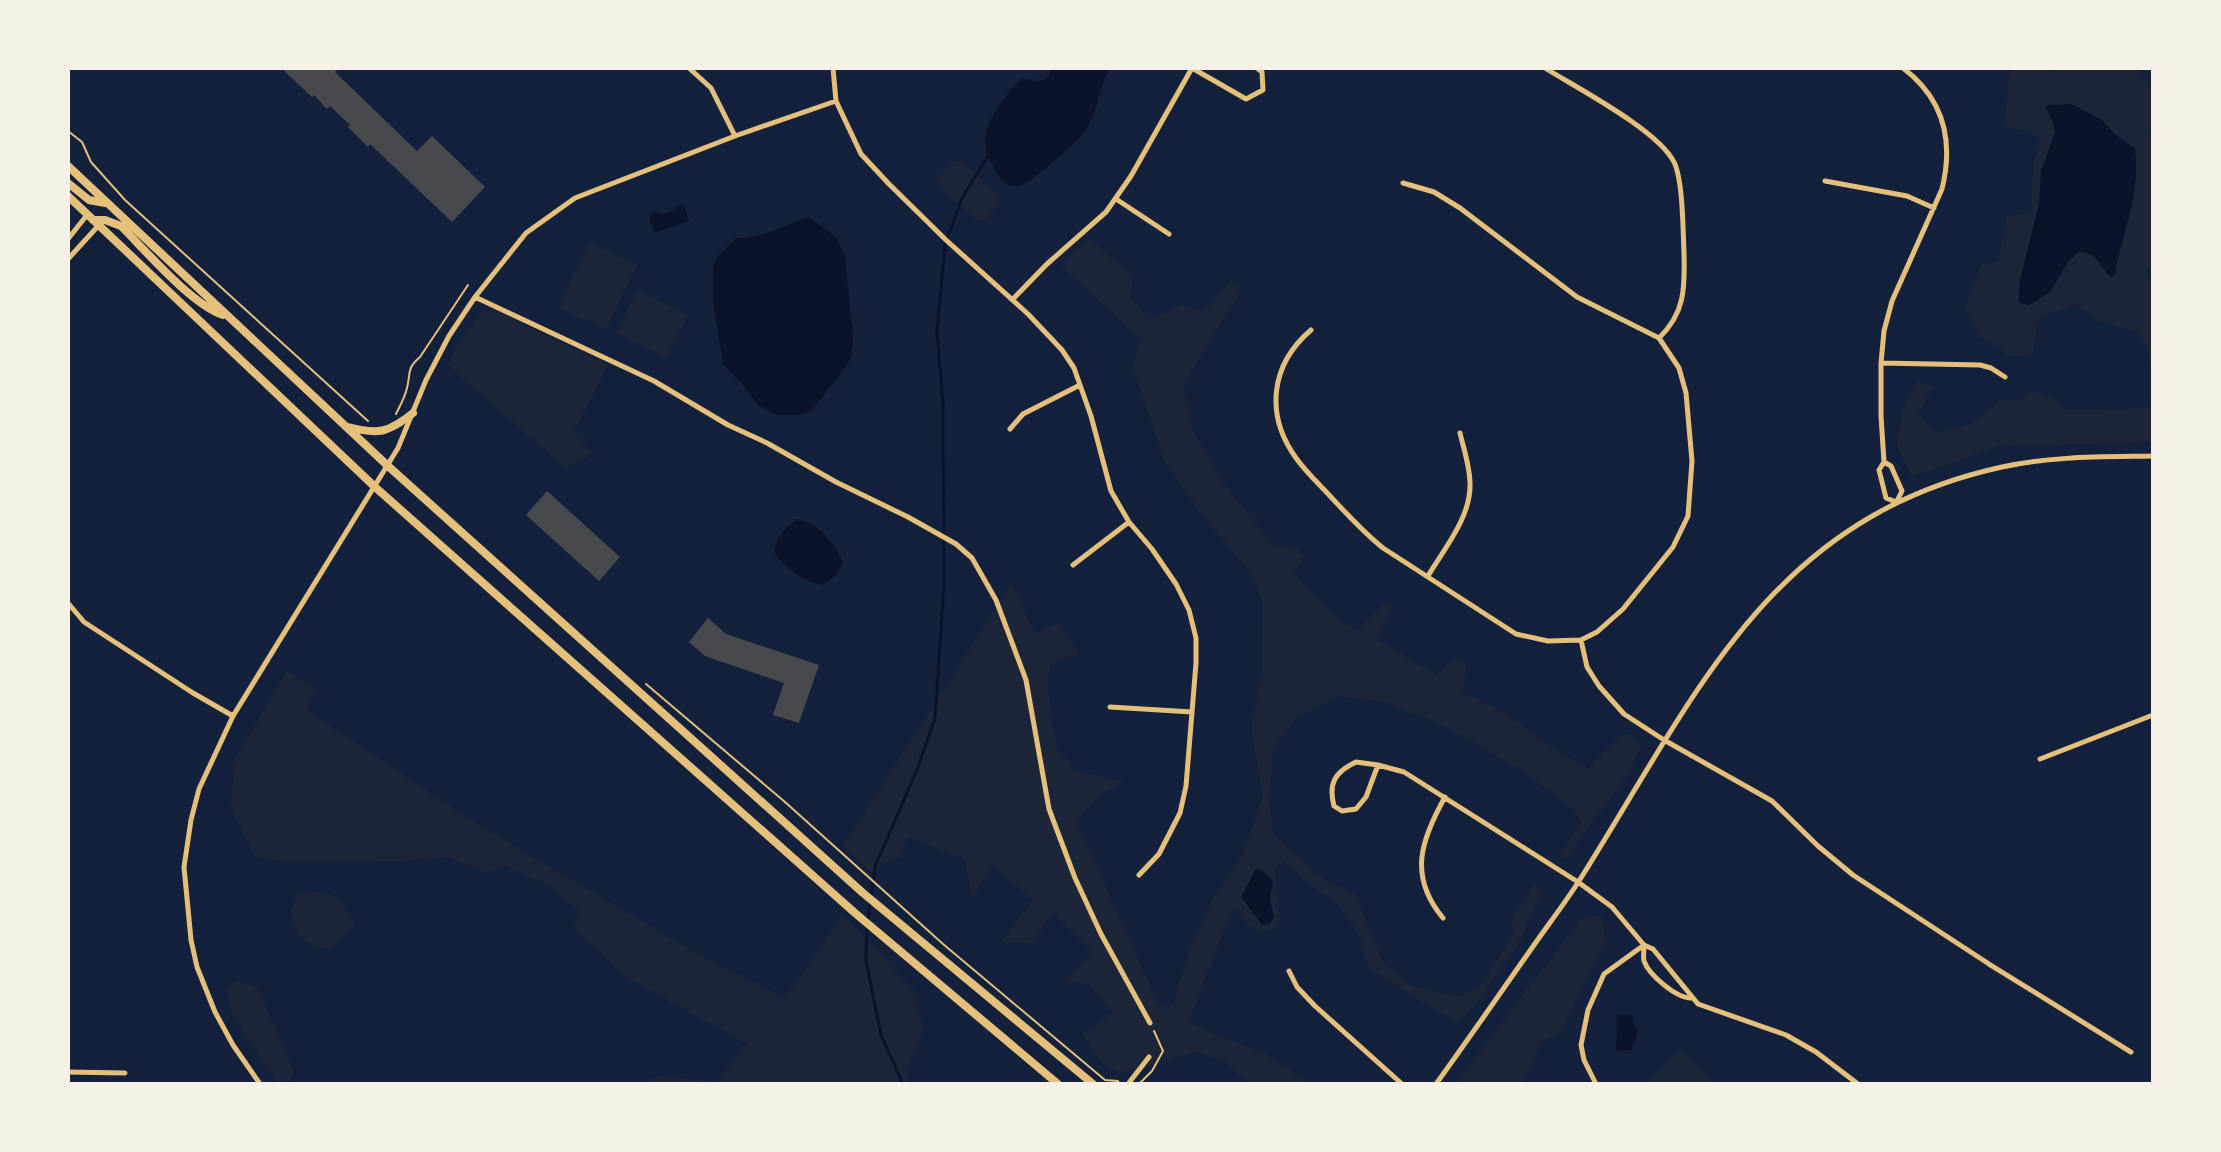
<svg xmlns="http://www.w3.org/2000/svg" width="2221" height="1152" font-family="Barlow,sans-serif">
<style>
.green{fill:#1d2539}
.water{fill:#0b132b}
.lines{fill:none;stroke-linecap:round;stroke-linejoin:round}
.stream{stroke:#0b132b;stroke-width:3}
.building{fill:#48494c}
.path{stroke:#e5c07b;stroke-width:2}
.minor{stroke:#e5c07b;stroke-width:5}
.trunk{stroke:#e5c07b;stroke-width:8}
</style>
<rect width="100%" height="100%" fill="#14213d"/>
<path class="green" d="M2011,68H2041L2055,72L2058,68H2139L2140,79L2153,83V125L2149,130L2153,139V265L2144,270L2153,277V441L2039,446L2003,445L1911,477L1897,446L1902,409L1918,382L1934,386L1918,414L1936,433L1974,423L2001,399L2020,401L2032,390L2052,398L2064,410L2151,408L2149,352L2136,332L2101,322L2074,304L2038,319L2032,355L2010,356L1980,337L1965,307L1981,265L1998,260L2007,216L2031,214L2034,160L2041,139L2026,130L2004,127Z
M962,161L998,195L999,205L986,220H976L940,187L938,177L952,162Z
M1089,238L1133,277L1130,296L1149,320L1181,305L1204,311L1231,281L1242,289L1183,385L1194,432L1220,478L1273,546L1293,547L1306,557L1293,573L1332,614L1358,631L1388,601L1394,606L1376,639L1436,675L1455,658L1466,663L1463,692L1505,713L1551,747L1588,769L1619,736L1629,734L1640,746L1629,774L1588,827L1567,859L1560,855L1581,823L1573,809L1515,766L1444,726L1386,702L1339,696L1296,718L1273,749L1269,798L1272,832L1322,879L1355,894L1384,963L1410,986L1461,996L1480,986L1515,932L1510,920L1534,884L1542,892C1536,908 1526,922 1522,938L1475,1006L1456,1022L1369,969L1358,933L1336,901L1313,887L1284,862L1275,869L1280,921L1273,930L1262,933L1249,925L1234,906L1188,1023L1262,1052L1311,1084H1244L1246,1080L1225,1062L1197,1051L1120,1073L1101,1062L1082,1034L1113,1012L1088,984L1063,982L1093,954L1053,912L1033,943L1001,942L1033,900L993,866L972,898L965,860L908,837L900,857L871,872L843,846L1012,583L1035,633L1059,623L1079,653L1050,665L1047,687L1056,747L1078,772L1124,781L1096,798L1077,821L1159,1006L1173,1004L1189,950L1213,899L1241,857L1263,798L1251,727L1262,671L1263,601L1251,574L1199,511L1164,460L1133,369L1140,339L1061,265Z
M589,242L637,265L606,330L558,307Z
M637,290L688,314L667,358L616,333Z
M497,311L608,366L574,432L593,454L566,468L447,365L458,343L482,312Z
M287,671L315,688L308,712L472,821L689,949L785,998L843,914L914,990L923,1031L906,1072L910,1084H642L659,1076L717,1082L746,1044L625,976L573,928L579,911L546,884L505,866L486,873L447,857L404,861L283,862L255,856L231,808L235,759Z
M324,891L340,900L354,924L333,947L318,949L299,937L290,914L297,894Z
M1601,915L1606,941L1561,1032L1541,1042L1524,1084H1455L1581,919Z
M236,980L258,988L294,1072L290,1080L278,1084L233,1016L226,992Z
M1680,1049L1715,1084H1646Z"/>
<path class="water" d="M1053,68H1110C1097,90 1099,116 1081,136C1070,148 1032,183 1018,186C1010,188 1003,182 998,175C992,165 985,153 985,141C984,121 1009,91 1022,78L1034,81L1045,80Z
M2071,104L2102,120L2116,135L2135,149C2141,188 2125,229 2116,266V273L2111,277C2099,266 2098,253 2079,252L2070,259L2050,292L2029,305L2019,303V285L2039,204L2041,171L2055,133L2053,122L2046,108L2048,105Z
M681,205L684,206L689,221L655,233C652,225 646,217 654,211L663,214L675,210L676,207Z
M809,217L836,237L845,257L853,338L851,358L839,376L811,411L798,415H777L759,406L742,384L723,364L713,302V268L717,257L736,238C763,239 784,225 809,217Z
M797,519C818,522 836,544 843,563L834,577L822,585C801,580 785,569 774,551C777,536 785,528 797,519Z
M1256,869L1263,871L1273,881L1270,898L1274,918L1269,924L1262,925L1241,897Z
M1617,1015H1633V1024L1638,1031C1637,1039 1633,1042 1632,1050L1616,1051Z"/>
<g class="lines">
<path class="stream" d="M871,895L876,864L917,770L935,718L944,585L943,405L937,332L945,245L962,198L988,156
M868,919L870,903
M867,926L866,961L881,1035L903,1084"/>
</g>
<path class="building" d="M281,68H339L335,72L417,151L432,136L485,187L452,222L370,144L368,147L348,127L350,125L330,106L327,109L314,95L312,97Z
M547,491L620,557L599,581L526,515Z
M708,618L726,634L819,665L799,723L773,715L784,683L705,656L689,642Z"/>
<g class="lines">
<path class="path" d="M68,131L82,142L91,162L125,200L368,421
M396,414C400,406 405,397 407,388C411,373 406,369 420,357L468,285
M646,684L785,802L943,944L1105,1080L1118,1081L1119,1084
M1139,1084L1152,1071L1163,1051L1154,1031"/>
<path class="minor" d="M689,68L711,88L735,136
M833,68L836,101L861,154L889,184L946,240L1028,314L1062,350L1074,368L1091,416L1111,491L1129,522L1152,549L1176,584L1189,610L1196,638V663L1186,786L1180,813L1159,854L1139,875
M1545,68C1577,88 1658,130 1674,162C1683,180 1683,231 1684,253C1685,288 1685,313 1659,338
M1825,181L1907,196L1934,208
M1116,199L1169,234
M68,239L87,215
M68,259L99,225
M475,297L654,381L728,425L767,443L836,482L908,517L956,544L972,558L996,600L1026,680L1049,809L1075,878L1101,934L1150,1023
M1013,299L1047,264L1106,212L1131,176L1192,68L1246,99L1263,90L1262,72L1257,68
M1311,330C1270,365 1265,415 1296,458C1306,472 1319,484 1330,496C1347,514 1363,532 1383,548L1516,634L1548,641L1581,640L1597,632L1623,609L1673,547L1688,516L1692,461L1686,393L1679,368L1659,338L1577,297L1460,208L1434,192L1403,183
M1881,363L1980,365L1991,368L2005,377
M1010,429L1023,414L1080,385
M1884,462L1891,466L1902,491L1897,501
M1896,502L1886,498L1879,470L1884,462L1881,416V363L1884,331L1892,301L1942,189C1954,140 1944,99 1903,68
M1073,565L1129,522
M1428,576C1444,549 1471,517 1470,484C1470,467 1464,450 1460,433
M68,603L84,622L193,693L233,716
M1581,640L1587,667L1599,686L1624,714L1664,740L1772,801L1818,846L1853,875L1989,964L2131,1052
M1110,707L1192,712
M2040,759L2153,715
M1356,762L1378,765L1366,797L1356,809L1342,811L1334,806C1328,783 1335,772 1356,762Z
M1378,765L1404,772L1578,882L1612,907L1644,945L1653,949L1698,1004L1786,1035L1816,1052L1858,1084
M1443,918C1408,876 1421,840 1445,797
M1644,946C1644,949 1643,958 1644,961C1649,975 1677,999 1692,998
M1289,971L1297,987L1315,1006L1402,1084
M68,1072L125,1073
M260,1084L233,1045L215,1012L197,967L191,940L184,867L191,820L199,789L233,716L398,448L426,380L449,336L475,297L526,233L575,198L735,136L836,101
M1128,1084L1149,1057
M1436,1084C1467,1041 1497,998 1527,955C1544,930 1563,906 1579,881C1695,698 1768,518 2002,467C2051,456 2103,457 2153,456
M1596,1084L1584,1060L1581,1045L1588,1010L1604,974L1644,945"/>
<path class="trunk" d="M68,166L388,466L863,893L1093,1084
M68,183L89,200L105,203
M68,196L375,487L855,913L1058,1084
M93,220H105L121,226C146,251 191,304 223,315
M348,427C378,435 388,433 413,413"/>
</g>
<rect width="2221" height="1152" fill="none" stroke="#f6f1e7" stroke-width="140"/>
</svg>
